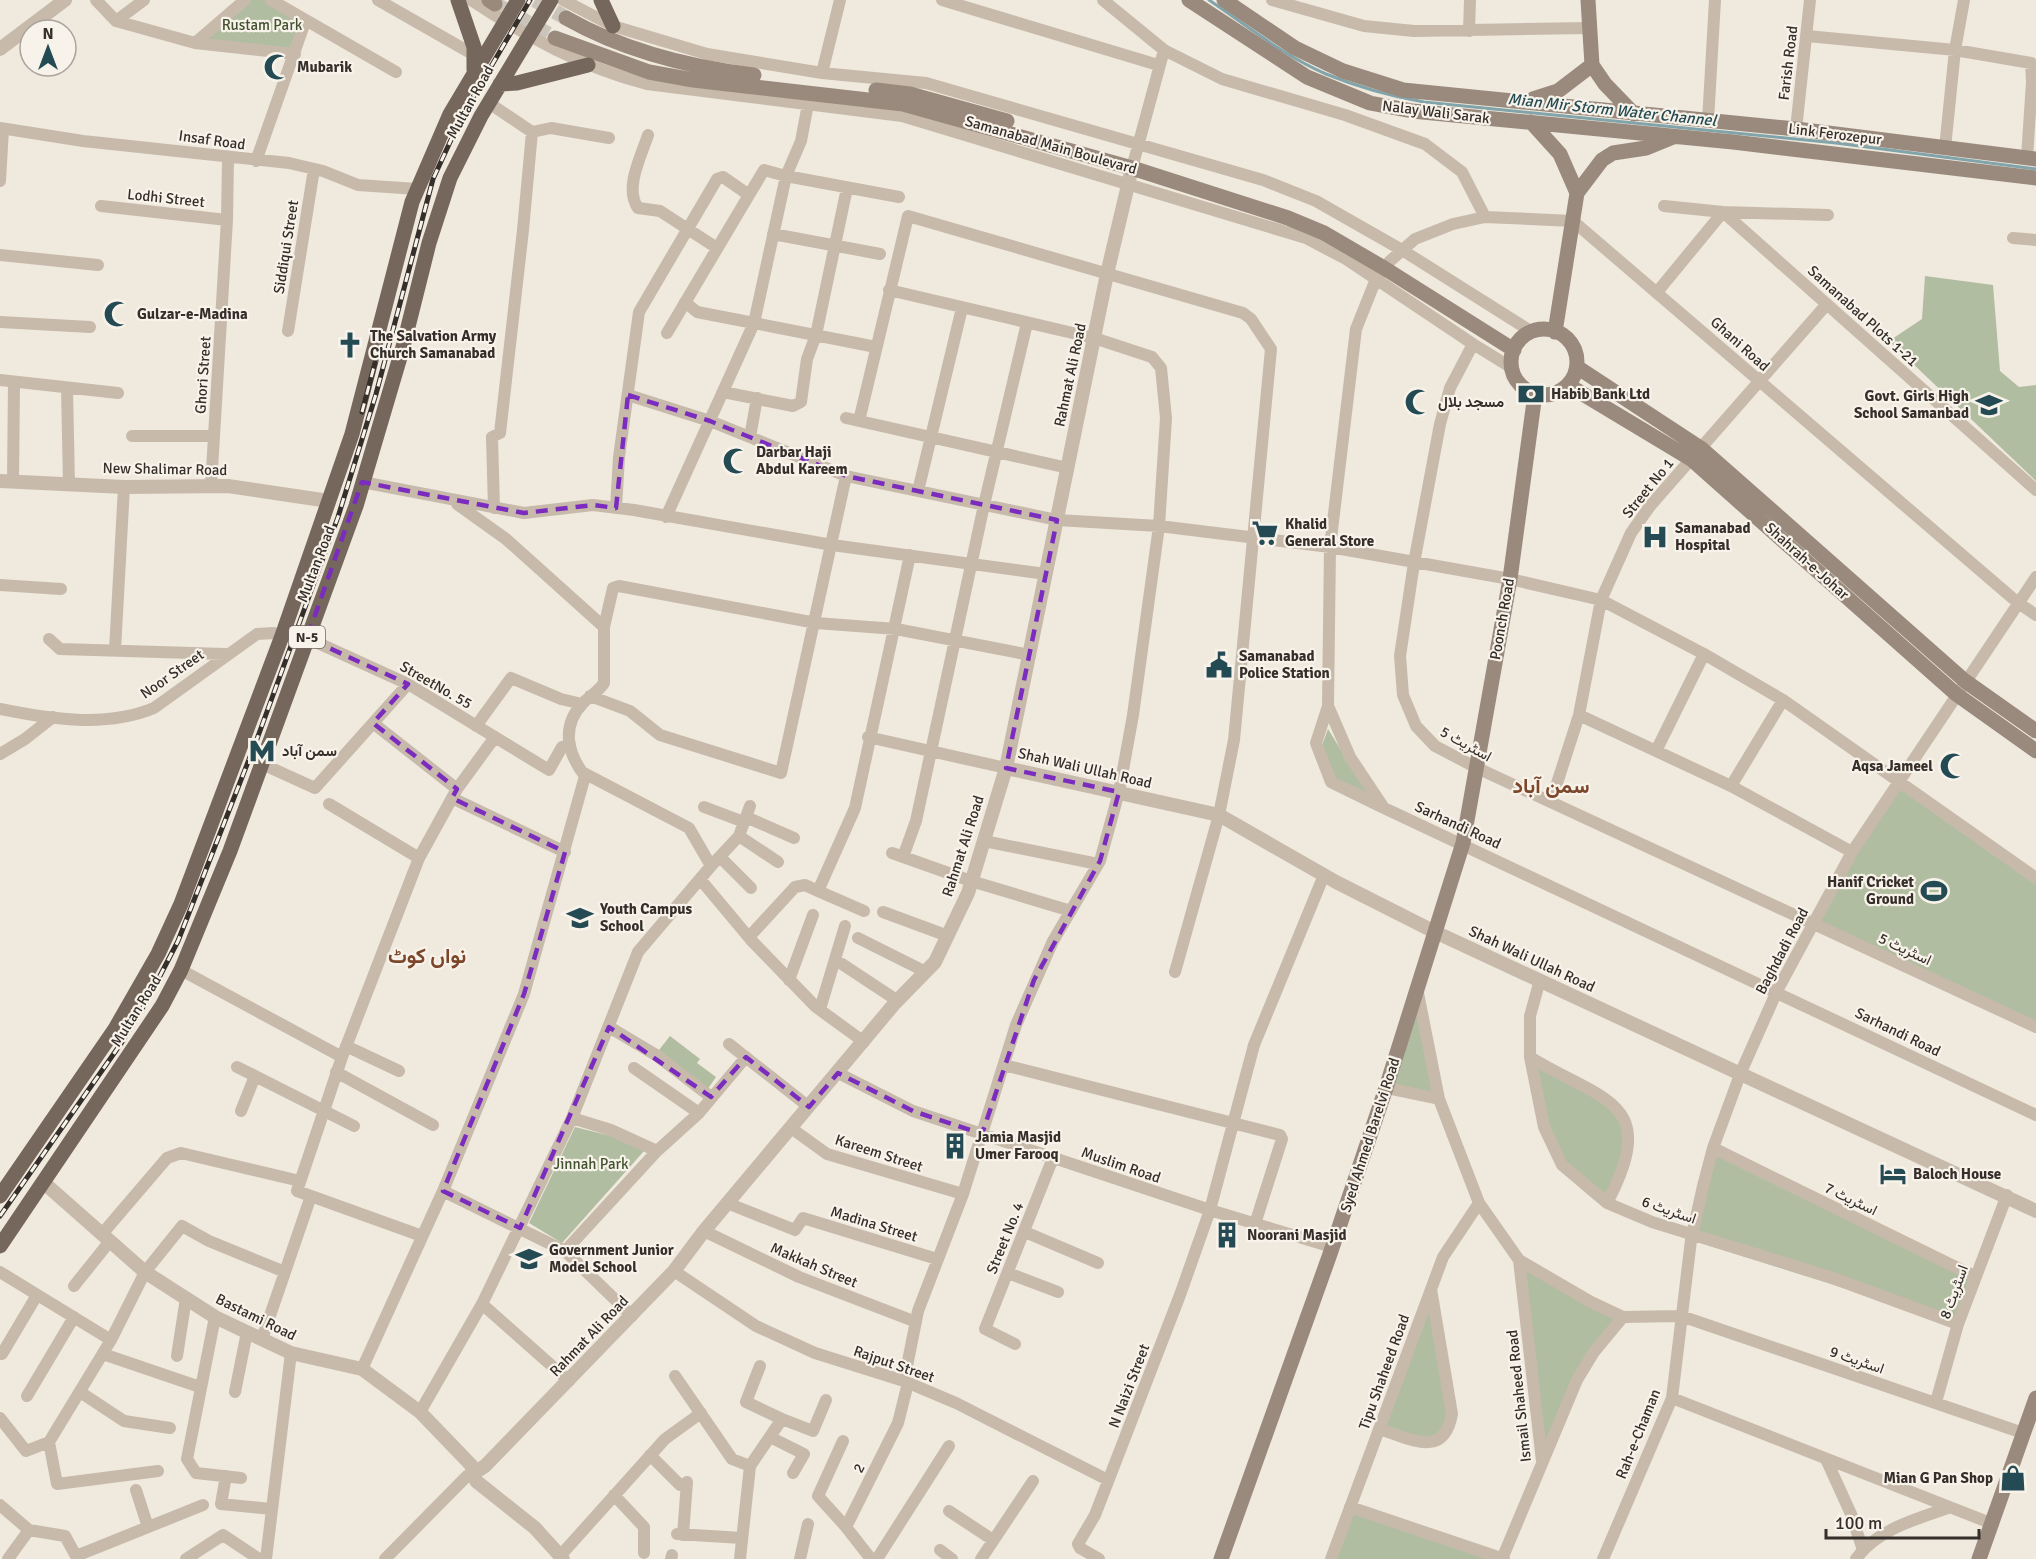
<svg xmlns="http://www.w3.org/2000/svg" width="2036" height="1559" font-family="Signika,Vazirmatn,sans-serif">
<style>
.green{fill:#b1bda0}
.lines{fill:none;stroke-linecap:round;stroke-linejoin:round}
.stream{stroke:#80a4aa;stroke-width:3}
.secondary-tunnel{stroke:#cbc4ba;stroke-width:15;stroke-dasharray:15 8;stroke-linecap:butt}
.minor{stroke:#c7baab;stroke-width:12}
.tertiary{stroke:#c7baab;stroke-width:14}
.secondary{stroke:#9a8a7d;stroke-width:15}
.primary{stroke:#76675c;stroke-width:15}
.rail-casing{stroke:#352e2a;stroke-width:5}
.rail{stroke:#f8f3ea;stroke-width:3;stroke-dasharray:9;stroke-linecap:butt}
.marked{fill:none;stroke:#7b2cbf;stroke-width:4.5;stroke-dasharray:12 8;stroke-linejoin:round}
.labels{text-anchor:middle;stroke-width:4.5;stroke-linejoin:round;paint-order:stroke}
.shield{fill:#f8f3ea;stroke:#706964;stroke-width:1.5}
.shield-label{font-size:14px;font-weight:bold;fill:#352e2a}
.park-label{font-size:15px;fill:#425130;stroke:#f8f3ea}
.street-label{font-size:15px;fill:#352e2a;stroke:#f8f3ea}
.poi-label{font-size:15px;font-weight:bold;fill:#352e2a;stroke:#f8f3ea;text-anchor:start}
.water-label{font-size:16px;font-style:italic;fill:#244b53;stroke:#f8f3ea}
.district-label{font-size:21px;font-weight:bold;fill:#7c462b;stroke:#f8f3ea}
</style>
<rect width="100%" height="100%" fill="#f0e9de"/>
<path class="green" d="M245,0H271L305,22L293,53L195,43Z
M1925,276L1993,285L2000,371L2019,387L2036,385V481L1889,341L1922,319Z
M1328,729L1368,794L1335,778L1322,745Z
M1899,780L2036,877V1027L1813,922Z
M1417,986L1439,1099L1386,1088Z
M670,1036L700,1059L697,1063L716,1077L707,1090L659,1050Z
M1530,1057L1605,1098L1629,1135L1607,1203L1562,1165L1544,1127Z
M575,1127L611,1136L644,1151L562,1243L529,1223Z
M1713,1148L1976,1277L1958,1324L1691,1240Z
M1519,1260L1627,1317L1594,1352L1542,1466Z
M1431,1288L1452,1414L1433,1442L1379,1429Z
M1350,1507L1504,1559H1331Z"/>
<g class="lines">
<path class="stream" d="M1209,0C1246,25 1284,56 1326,74C1358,87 1390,96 1424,102L1836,143L2036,169"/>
<path class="secondary-tunnel" d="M535,0L566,18
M495,4L555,38"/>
<path class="minor" d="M96,0L116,21L195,43L295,54
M271,0L396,72
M378,0L476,56
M471,0C527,37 582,67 647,84L902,116L1306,238L1346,259L1473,344L1450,388L1440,424L1414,563L1400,656L1403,695L1416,726L1435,746L1475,767L2036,1027
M563,0L613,26L707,54L822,73L926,83L1263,180L1316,201L1402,250L1532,332
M942,0L1158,65
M1103,0L1164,50
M1272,0L1364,26L1414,31L1588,28
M116,21L144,0
M1469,31L1470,0
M1807,36L1955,50L2031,63L2032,82H2036
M195,43L245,0
M822,73L840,0
M489,103L532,132L523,230L500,433L492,437L494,508
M1708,121L1715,0
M0,128L83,141L289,163L323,171L358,185L417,189
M1796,129L1810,0
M532,132L551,128L609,138
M648,135C641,157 624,188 638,208L660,211L717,248
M1945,148L1955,50L1964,0
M2027,157L2032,82
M256,161L305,22
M1132,168L1164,50L1222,79L1345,115L1425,144L1462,172L1485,217
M0,181L3,129
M749,195L764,170L786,176L801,141L808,104
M101,206L227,220
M1664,206L1723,212L1828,215
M773,234L880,254
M2013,238L2036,240
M0,255L98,265
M889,290L1094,338L1152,357L1161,368L1166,418L1159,526L1133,715L1119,792L1100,861L1053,941L1016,1025L963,1194L918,1311L904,1381
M1658,291L1723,212L2036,490
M0,322L90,327
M288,331L314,169
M1473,344L1512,368
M876,347L754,323L786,176L899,197
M0,380L118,393
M67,389L69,484
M723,392L793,406L801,402L807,359L816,335L847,188
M628,395L710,421L846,476L1057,520L1159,526L1330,547L1510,579L1601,600L1704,654L1783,700L2036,878
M846,418L1068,468
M859,421L908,216L1243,313L1251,319L1271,349L1234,740L1219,815L1175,972
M132,436H214
M750,437L757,398
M13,482L14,382
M362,482L524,513L593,505L634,510L832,545L1046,574
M211,486L227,220L228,158
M918,491L962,308
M457,504L506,539L604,627
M616,508L619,457L639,312L717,179L723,177L749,195L667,333
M666,517L754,323L697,312L685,302
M0,585L61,589
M2036,615L2017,602L1573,221L1485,217L1453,224L1415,239L1390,261L1376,279L1356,329L1330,547L1328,706L1350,757L1384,808L2036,1115
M307,638L408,684L549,770L562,747L570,745
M49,639L60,649L225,654
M115,650L124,487
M590,696L630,711L660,735L781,773L846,476
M1328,706L1316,743L1331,782L1382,807
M0,709C49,719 106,728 154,708L257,634L274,633L282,636
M1579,715L1731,786L1852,852
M373,723L457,789
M476,726L511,678L561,699L582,704
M868,737L1006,768
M1657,749L1704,654
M0,754L25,739L53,717
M260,763L315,788L408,684
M1731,786L1783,700
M452,798L565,852
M1551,802L1579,715L1601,600L1631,533L1650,506L1827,304
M329,804L419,858
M704,807L744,822
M746,817L794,838
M739,836L778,862
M984,841L1098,864
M892,853L971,881L1071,911
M720,857L751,888
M903,857L916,821L984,505L1027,323
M711,866L739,836L750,806
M700,879L751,940L816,1007L864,1042
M818,891L864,911
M883,912L948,936
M749,937L795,887L805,885L818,891L855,808L910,555
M858,938L926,972
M842,964L898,1001
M181,970L342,1057
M789,980L813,915
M1540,980L1530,1016V1057L1544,1127L1562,1165L1607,1203L1652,1222L1830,1277L1958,1324
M1417,988L1439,1099L1479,1203L1519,1260L1591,1302L1623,1317
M820,1009L845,926
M609,1027L656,1055L711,1097
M729,1044L809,1107
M346,1046L399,1071
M1530,1057C1603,1102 1661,1100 1607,1203
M1004,1065L1280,1135L1282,1139L1255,1224
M237,1067L354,1126
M634,1068L699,1113
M336,1072L433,1125
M838,1073L913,1111L1210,1210L1332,1247
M1386,1088L1439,1099
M241,1111L255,1076
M572,1118L638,952L711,866L689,828L582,772
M791,1128L827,1154L963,1194
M1713,1148L1976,1277
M443,1191L565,1251L632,1316
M727,1203L795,1230L803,1218L937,1259
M704,1231L799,1277L916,1322
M1025,1232L1098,1263
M102,1234L167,1158L181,1153L300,1181
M422,1236L297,1191L342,1057L419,858L457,789L495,737
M565,1251L657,1151L699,1113L746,1057
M1519,1260L1542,1461
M674,1271L756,1326L815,1353L904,1381L956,1403L1108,1480
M0,1272L111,1340
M1008,1273L1058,1292
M74,1286L110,1241
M482,1304L569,1381
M215,1317L187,1459L196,1473L241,1478
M262,1339L311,1196
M1015,1344L985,1329L1053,1158
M2,1354L37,1295
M103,1354L200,1387
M177,1356L186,1298
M760,1366L746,1402L782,1419
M362,1369L443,1191L524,994L585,776C567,753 561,726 583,703C590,696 599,691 604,683V627L613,588L619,586L816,623L896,629L1030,655
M675,1376L732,1459L750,1466
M80,1392L124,1421L170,1428
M235,1392L247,1332
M27,1396L74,1317
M1672,1398L1993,1524
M1936,1402L1958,1324L2007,1195
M420,1412L482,1304L572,1118L611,1130L657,1151
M0,1418L26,1451L49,1442L111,1340L145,1272L182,1226L209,1241L285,1272
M1379,1429C1410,1438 1444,1460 1452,1414L1431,1289
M770,1437L804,1454L793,1473
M843,1441L818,1496L846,1527
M49,1442L57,1484L158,1471
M650,1455L680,1485
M1826,1459L1851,1514L1863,1550
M226,1476L221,1504L271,1509
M136,1490L148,1527
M614,1495L644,1527V1553
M0,1505L29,1530L65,1536L76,1556L203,1505
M1350,1507L1504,1559
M949,1511L993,1540
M677,1534L742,1538
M683,1535L687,1482
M940,1550L952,1559
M560,1556L665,1439L701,1413
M8,1559L29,1530
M186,1559L223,1535L259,1559
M266,1559L291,1353
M385,1559L467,1476L474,1473
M671,1559L672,1555
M740,1559L750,1466L782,1419L813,1431L826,1400
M800,1559L808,1524
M871,1559L846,1527L898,1423L908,1383
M877,1559L949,1446
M981,1559L1033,1481
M1099,1559L1080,1548L1078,1544L1095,1515L1180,1295L1210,1210L1254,1045L1324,875
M1331,1559L1443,1257L1479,1203
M1502,1559L1577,1380L1594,1352L1623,1317L1681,1316L2023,1433
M1603,1559L1672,1398L1691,1240L1703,1186L1713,1148L1741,1072L1777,991L1852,852L2036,577
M1856,1559C1876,1530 1916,1519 1948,1508"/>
<path class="tertiary" d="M0,49L65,0
M0,481L124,487L228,486L329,501
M1006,768L1219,815L1336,882L1435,932L2036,1211
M43,1182L145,1272L215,1317L291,1353L362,1369L420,1412L471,1465L476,1481L535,1528L563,1559
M474,1473L485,1466L674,1271L704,1231L895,1003L935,962L968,893L1006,768L1107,274L1132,168"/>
<path class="secondary" d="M489,0L495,4
M1189,0L1307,77L1370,103L1412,111L1733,142L2036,178
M1224,0L1295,48L1343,71L1403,90L1796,129L2036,159
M1588,0L1592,65L1605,84L1634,114
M566,18C624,51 688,67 754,75
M555,38L649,72L693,80L903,104L1132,168L1288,218L1324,233L1384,268L1514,350
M876,90L910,94L1007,121
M1533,99L1558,91L1592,65
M1531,122L1560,154L1577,193
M1511 362a33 33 0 1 1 66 0a33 33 0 1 1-66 0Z
M1555,332L1577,193L1602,160L1613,153L1646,148L1673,137
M1577,367L1702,449L1965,681L2036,731
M1568,385L1691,459L1956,694L2036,751
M1221,1559L1330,1254L1386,1088L1463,843L1510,579L1535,394
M1979,1559L2036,1398"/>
<path class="primary" d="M458,0L474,47V70
M601,0L613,26
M500,84L517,83L588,65
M0,1196L115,1029L158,954L181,904L282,636L352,434L412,202L450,114L518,0
M0,1246L162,1006L181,970L230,851L356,506L403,347L429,243L450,178L481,116L551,0"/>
<g class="rail-casing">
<path id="rail" d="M362,412L375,363
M0,1216L122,1042L148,999L178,941L257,739L338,517L376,394L433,179L462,116L530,0"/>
</g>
<use href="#rail" class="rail"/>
</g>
<path class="marked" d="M628,395L710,421L846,476L1057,520L1006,768L1119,792L1100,861L1034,980L982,1134L913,1111L838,1073L809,1107L746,1057L711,1097L609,1027L520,1228L443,1191L524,994L565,852L452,798L457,789L373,723L408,684L307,638L362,482L524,513L593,505L616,508Z"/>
<defs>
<g id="mosque-bare" transform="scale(2.07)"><path d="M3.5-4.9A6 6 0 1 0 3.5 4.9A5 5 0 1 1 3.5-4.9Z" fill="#244b53" stroke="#f8f3ea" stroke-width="2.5" paint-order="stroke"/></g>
<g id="church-bare" transform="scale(2.07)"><path d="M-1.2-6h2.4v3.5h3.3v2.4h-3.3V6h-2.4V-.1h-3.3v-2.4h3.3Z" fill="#244b53" stroke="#f8f3ea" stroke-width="2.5" paint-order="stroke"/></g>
<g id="bank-bare" transform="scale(2.07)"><path d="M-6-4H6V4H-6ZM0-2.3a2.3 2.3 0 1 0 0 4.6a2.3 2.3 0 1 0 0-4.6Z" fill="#244b53" stroke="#f8f3ea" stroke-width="2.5" paint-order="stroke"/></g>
<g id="school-bare" transform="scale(2.07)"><path d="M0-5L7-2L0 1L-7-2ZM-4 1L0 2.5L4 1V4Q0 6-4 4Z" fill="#244b53" stroke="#f8f3ea" stroke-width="2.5" paint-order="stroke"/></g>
<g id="supermarket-bare" transform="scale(2.07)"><path d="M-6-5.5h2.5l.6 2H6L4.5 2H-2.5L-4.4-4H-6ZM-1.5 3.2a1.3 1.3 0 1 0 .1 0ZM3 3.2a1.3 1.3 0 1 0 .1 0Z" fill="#244b53" stroke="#f8f3ea" stroke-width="2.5" paint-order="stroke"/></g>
<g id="hospital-bare" transform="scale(2.07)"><path d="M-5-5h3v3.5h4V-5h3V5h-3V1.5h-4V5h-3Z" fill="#244b53" stroke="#f8f3ea" stroke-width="2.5" paint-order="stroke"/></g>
<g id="civic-bare" transform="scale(2.07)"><path d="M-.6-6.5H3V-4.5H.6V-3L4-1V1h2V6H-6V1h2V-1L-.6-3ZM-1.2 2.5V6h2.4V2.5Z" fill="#244b53" stroke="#f8f3ea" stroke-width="2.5" paint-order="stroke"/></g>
<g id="metro-bare" transform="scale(2.07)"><path d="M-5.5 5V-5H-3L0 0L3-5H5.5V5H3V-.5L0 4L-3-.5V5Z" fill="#244b53" stroke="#f8f3ea" stroke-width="2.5" paint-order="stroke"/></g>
<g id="stadium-bare" transform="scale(2.07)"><path d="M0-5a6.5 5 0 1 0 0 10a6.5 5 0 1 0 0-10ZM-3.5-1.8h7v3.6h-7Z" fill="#244b53" stroke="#f8f3ea" stroke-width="2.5" paint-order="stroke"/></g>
<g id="building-bare" transform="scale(2.07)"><path d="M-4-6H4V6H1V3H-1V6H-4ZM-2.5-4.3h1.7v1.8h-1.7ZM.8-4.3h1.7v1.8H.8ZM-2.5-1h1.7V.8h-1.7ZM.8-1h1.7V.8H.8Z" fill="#244b53" stroke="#f8f3ea" stroke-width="2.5" paint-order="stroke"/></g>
<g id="hotel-bare" transform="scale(2.07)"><path d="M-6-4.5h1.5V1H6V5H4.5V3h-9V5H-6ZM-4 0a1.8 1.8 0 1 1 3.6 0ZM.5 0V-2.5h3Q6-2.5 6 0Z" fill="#244b53" stroke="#f8f3ea" stroke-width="2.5" paint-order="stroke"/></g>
<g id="shop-bare" transform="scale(2.07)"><path d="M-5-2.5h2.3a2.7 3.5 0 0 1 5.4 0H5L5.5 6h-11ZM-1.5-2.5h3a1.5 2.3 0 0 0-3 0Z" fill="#244b53" stroke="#f8f3ea" stroke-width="2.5" paint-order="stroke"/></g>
</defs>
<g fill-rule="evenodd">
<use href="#mosque-bare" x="277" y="67"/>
<use href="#mosque-bare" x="117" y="314"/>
<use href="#church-bare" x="350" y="345"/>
<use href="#bank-bare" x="1531" y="394"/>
<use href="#mosque-bare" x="1418" y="402"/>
<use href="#school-bare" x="1989" y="405"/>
<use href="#mosque-bare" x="736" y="461"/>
<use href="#supermarket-bare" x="1265" y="533"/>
<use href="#hospital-bare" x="1655" y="537"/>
<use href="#civic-bare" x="1219" y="665"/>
<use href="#metro-bare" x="262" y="751"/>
<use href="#mosque-bare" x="1953" y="766"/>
<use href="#stadium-bare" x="1934" y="891"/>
<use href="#school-bare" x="580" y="918"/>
<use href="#building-bare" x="955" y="1146"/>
<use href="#hotel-bare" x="1893" y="1174"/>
<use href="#building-bare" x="1227" y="1235"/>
<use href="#school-bare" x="529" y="1259"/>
<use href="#shop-bare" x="2013" y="1478"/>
</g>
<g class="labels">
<rect class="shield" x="289" y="626" width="36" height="22" rx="4.5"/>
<g class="shield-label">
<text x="307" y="642">N-5</text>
</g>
<g class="park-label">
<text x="262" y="30">Rustam Park</text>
<text x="591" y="1169">Jinnah Park</text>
</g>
<g class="street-label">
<text transform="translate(1788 63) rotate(-83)" y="5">Farish Road</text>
<text transform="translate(470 102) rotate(-61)" y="5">Multan Road</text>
<text transform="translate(1436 112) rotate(7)" y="5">Nalay Wali Sarak</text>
<text transform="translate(1835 134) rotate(7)" y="5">Link Ferozepur</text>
<text transform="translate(212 140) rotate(8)" y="5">Insaf Road</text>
<text transform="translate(1051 145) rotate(16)" y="5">Samanabad Main Boulevard</text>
<text transform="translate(166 198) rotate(6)" y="5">Lodhi Street</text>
<text transform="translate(286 247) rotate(-81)" y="5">Siddiqui Street</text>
<text transform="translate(1863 316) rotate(42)" y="5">Samanabad Plots 1-21</text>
<text transform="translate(1740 344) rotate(42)" y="5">Ghani Road</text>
<text transform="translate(203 375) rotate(-86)" y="5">Ghori Street</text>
<text transform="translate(1070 375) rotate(-78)" y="5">Rahmat Ali Road</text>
<text transform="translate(165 469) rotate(1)" y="5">New Shalimar Road</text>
<text transform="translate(1648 488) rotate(-51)" y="5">Street No 1</text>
<text transform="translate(1807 561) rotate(42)" y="5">Shahrah-e-Johar</text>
<text transform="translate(316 564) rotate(-69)" y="5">Multan Road</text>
<text transform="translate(1502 619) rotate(-80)" y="5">Poonch Road</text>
<text transform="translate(172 674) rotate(-35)" y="5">Noor Street</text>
<text transform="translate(436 685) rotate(30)" y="5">StreetNo. 55</text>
<text transform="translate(1466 744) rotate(29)" y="5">اسٹریٹ 5</text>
<text transform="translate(1085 768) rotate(13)" y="5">Shah Wali Ullah Road</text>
<text transform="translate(1458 825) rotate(25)" y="5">Sarhandi Road</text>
<text transform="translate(963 846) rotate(-72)" y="5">Rahmat Ali Road</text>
<text transform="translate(1905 949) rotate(25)" y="5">اسٹریٹ 5</text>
<text transform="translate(1782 951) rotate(-62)" y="5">Baghdadi Road</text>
<text transform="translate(1532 959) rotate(25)" y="5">Shah Wali Ullah Road</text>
<text transform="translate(136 1011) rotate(-58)" y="5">Multan Road</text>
<text transform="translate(1898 1032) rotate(26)" y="5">Sarhandi Road</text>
<text transform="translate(1370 1135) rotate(-72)" y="5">Syed Ahmed Barelvi Road</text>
<text transform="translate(879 1153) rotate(18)" y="5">Kareem Street</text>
<text transform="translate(1121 1165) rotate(19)" y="5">Muslim Road</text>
<text transform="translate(1851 1199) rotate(26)" y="5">اسٹریٹ 7</text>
<text transform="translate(1669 1210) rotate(19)" y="5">اسٹریٹ 6</text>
<text transform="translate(874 1224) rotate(17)" y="5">Madina Street</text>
<text transform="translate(1005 1238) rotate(-68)" y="5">Street No. 4</text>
<text transform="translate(814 1265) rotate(23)" y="5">Makkah Street</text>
<text transform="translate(1954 1292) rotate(-70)" y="5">اسٹریٹ 8</text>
<text transform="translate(256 1317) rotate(26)" y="5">Bastami Road</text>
<text transform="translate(589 1336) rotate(-46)" y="5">Rahmat Ali Road</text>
<text transform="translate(1857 1360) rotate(19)" y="5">اسٹریٹ 9</text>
<text transform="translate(894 1364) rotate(19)" y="5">Rajput Street</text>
<text transform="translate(1384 1372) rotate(-70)" y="5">Tipu Shaheed Road</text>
<text transform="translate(1129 1386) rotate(-69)" y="5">N Naizi Street</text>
<text transform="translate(1519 1396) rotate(-96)" y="5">Ismail Shaheed Road</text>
<text transform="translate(1638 1434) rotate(-68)" y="5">Rah-e-Chaman</text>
<text transform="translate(859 1468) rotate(-63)" y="5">2</text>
</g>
<g class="poi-label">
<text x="297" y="72">Mubarik</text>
<text x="137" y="319">Gulzar-e-Madina</text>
<text x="370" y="341">The Salvation Army<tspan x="370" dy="17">Church Samanabad</tspan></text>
<text x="1551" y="399">Habib Bank Ltd</text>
<text x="1969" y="401" text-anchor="end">Govt. Girls High<tspan x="1969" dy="17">School Samanbad</tspan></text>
<text x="1438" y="407">مسجد بلال</text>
<text x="756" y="457">Darbar Haji<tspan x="756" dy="17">Abdul Kareem</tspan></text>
<text x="1285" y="529">Khalid<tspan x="1285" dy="17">General Store</tspan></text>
<text x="1675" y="533">Samanabad<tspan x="1675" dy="17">Hospital</tspan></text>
<text x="1239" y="661">Samanabad<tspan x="1239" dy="17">Police Station</tspan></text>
<text x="282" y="756">سمن آباد</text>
<text x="1933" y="771" text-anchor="end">Aqsa Jameel</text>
<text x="1914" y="887" text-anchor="end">Hanif Cricket<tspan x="1914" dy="17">Ground</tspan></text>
<text x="600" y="914">Youth Campus<tspan x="600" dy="17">School</tspan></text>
<text x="975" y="1142">Jamia Masjid<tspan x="975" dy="17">Umer Farooq</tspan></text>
<text x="1913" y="1179">Baloch House</text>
<text x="1247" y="1240">Noorani Masjid</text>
<text x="549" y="1255">Government Junior<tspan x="549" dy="17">Model School</tspan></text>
<text x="1993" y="1483" text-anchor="end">Mian G Pan Shop</text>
</g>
<g class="water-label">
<text transform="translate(1612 109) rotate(6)" y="6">Mian Mir Storm Water Channel</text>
</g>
<g class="district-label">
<text x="1551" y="793">سمن آباد</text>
<text x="427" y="963">نواں کوٹ</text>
</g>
</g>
<g transform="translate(48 48)"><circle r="28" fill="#f8f3ea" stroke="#aaa49d" stroke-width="1.5"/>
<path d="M0-4.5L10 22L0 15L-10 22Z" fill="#244b53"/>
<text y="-9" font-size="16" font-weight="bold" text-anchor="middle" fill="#352e2a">N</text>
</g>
<path d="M1826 1529v9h153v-9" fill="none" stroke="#352e2a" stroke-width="3"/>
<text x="1835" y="1529" font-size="18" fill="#352e2a" stroke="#f8f3ea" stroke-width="4.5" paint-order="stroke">100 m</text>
</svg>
